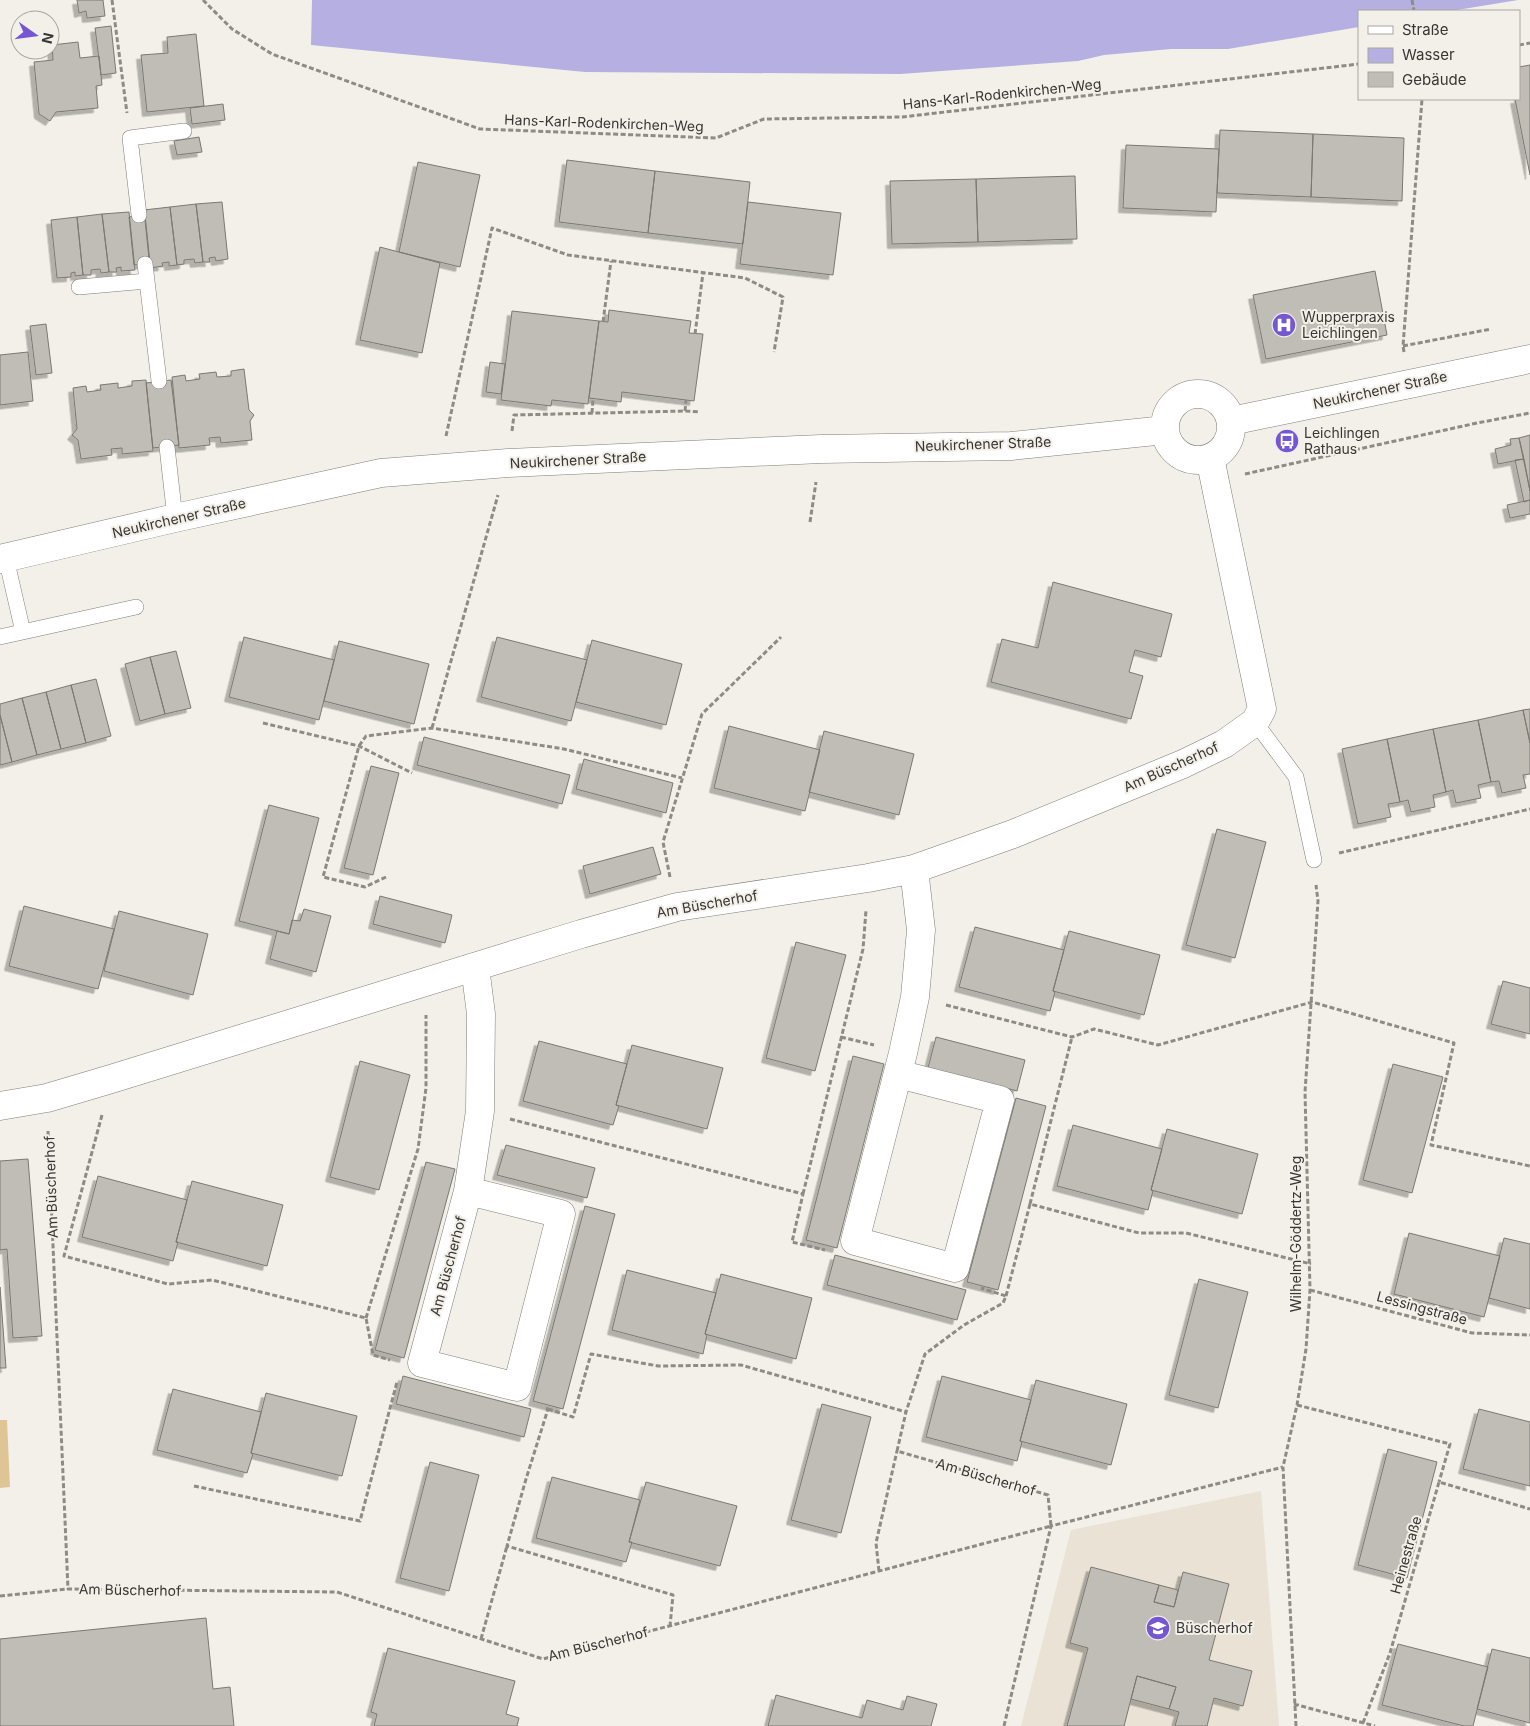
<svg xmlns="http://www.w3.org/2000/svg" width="1530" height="1726" font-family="Inter,sans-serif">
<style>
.built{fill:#e9e2d5}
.green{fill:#dfc595}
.water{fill:#b6afe2}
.building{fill:#c0bdb7;stroke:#7b7872;filter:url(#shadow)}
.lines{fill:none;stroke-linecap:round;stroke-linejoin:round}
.lane-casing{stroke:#807d78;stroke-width:16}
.street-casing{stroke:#807d78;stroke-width:29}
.secondary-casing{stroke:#807d78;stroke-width:29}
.path{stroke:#8e8b87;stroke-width:3;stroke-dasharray:5 2.5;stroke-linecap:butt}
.lane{stroke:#fff;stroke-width:15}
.street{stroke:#fff;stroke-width:28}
.secondary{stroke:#fff;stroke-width:28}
.labels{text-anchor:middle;stroke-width:4;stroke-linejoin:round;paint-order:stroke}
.street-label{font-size:14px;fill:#383634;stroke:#f3f0e9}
.poi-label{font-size:14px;fill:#383634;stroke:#f3f0e9;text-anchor:start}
</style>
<defs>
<filter id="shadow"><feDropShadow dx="-4.5" dy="4.5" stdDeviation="0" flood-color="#0004"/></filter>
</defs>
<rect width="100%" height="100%" fill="#f3f0e9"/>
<path class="built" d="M1261,1491L1279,1726H1021L1071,1530Z"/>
<path class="green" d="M0,1420H7L10,1487L0,1488Z"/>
<path class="water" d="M312,0H1518L1451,11H1359V27L1228,49H1171L1104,55L1078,61L900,74L585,72L311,45Z"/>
<path class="building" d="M77,0H103L105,16L87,18L86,11L79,13Z
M111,26L116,73L101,75L95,28Z
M196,34L204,106L147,112L141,55L168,53L167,37Z
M78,42L80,58L99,56L102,85L96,86L98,108L56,112L50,121L39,114L34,62L53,60L52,45Z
M1530,65V175L1515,99H1519V67Z
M223,104L225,120L192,124L190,108Z
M1220,130L1313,134L1311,197L1217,193Z
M1313,134L1404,138L1402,201L1311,197Z
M199,137L202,152L177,155L174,141Z
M1126,145L1219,149L1216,212L1123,208Z
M567,160L655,171L648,233L559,222Z
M418,162L480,175L460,267L399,252Z
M655,171L750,182L743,244L648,233Z
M1075,176L1077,239L978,242L976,179Z
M976,179L978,242L892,244L890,181Z
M222,202L228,259L216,261L215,257L209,258L210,262H203L196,204Z
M748,202L841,213L833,275L740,264Z
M196,204L203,262L195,263L194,259L184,260V264L177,265L170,207Z
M170,207L177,265L169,266V262L162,263L163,266L150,268L144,210Z
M129,212L135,270L121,271V267L116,268L117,272H109L102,214Z
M102,214L109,272L101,273L100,269L91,270V275H83L77,217Z
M145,215L150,263L134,265L129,217Z
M77,217L83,275L75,276V272L71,273V277L57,278L51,220Z
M380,247L440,263L422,353L360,340Z
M1375,271L1387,335L1266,359L1253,295Z
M609,310L691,321L689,333L703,334L694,401L622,392L621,402L589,398L599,321L608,322Z
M512,311L599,321L588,404L552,400L551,406L501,400Z
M46,324L52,373L36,375L30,326Z
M28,352L33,401L0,405V355Z
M490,362L505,364L501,394L486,392Z
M244,369L249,410L254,415L250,421L252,440L221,443L220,437L209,438L210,445L179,448L172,377L185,375L186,381L200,379L199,374L216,372L217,377L231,376V371Z
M146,380L153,451L122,454V448L111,449L112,455L81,459L78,440L72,435L77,429L73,388L86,386L87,392L101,390L100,385L118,383V388L132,386V381Z
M171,380L179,445L153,448L146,383Z
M1530,435V491L1519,438Z
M1519,438L1524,459L1498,464L1495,449L1511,445L1510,439Z
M1524,459L1530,491V500L1524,502L1515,460Z
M1530,500V514L1510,518L1507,505Z
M1053,582L1172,614L1161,657L1135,650L1129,672L1143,676L1131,719L991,682L1002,639L1038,648Z
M244,637L334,660L319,720L229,697Z
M497,637L587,660L571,721L481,697Z
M592,640L682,664L666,725L576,702Z
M339,641L429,664L414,724L324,701Z
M176,651L191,708L165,714L150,657Z
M150,657L165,714L140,721L125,664Z
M96,679L111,736L86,743L71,685Z
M71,685L86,743L61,749L46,692Z
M46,692L61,749L37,755L22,698Z
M22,698L37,755L12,762L0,715V704Z
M1530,709V743L1523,710Z
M1523,710L1530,743V774L1523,775L1526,788L1502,793L1499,781L1491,782L1478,720Z
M0,715L12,762L0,765Z
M1478,720L1491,782L1478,785L1481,798L1456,803L1453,790L1446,792L1433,729Z
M729,726L820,750L805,811L714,788Z
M1433,729L1446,792L1433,795L1435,807L1411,812L1408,800L1400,802L1387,739Z
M824,731L914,754L899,815L809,792Z
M424,737L570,775L562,804L417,765Z
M1387,739L1400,802L1388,804L1391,817L1358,824L1342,749Z
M584,759L673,783L666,813L576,789Z
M371,766L399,773L373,875L344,868Z
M269,805L319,818L289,934L239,921Z
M1217,829L1266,842L1235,958L1186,945Z
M653,847L661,874L590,894L583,866Z
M380,896L452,915L445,943L373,924Z
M24,906L114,929L98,989L9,966Z
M304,909L331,916L316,972L270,959L277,931L289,934L292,920L300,921Z
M119,911L208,934L193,995L104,971Z
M975,927L1064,950L1053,991L1055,992L1050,1011L959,987Z
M1069,931L1160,955L1144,1015L1053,991Z
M796,942L846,955L815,1071L766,1058Z
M1503,981L1530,988V1034L1491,1024Z
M936,1037L1025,1060L1017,1091L928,1068Z
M539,1041L627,1064L616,1105L619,1106L613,1125L523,1101Z
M632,1045L723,1068L707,1129L616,1105Z
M853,1056L884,1064L837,1248L806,1240Z
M360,1061L410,1075L379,1190L330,1177Z
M1393,1064L1443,1077L1412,1193L1363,1180Z
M1016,1098L1046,1106L998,1290L967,1282Z
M1073,1125L1162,1149L1151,1190L1153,1191L1148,1210L1057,1186Z
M1167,1129L1258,1154L1242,1214L1151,1190Z
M506,1145L595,1168L587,1198L497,1175Z
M28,1159L42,1336L13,1338L7,1249L0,1250V1161Z
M426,1162L455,1169L404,1358L375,1350Z
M98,1176L187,1200L176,1242H178L173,1261L82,1237Z
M192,1181L283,1205L267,1266L176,1242Z
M585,1206L615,1214L563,1409L533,1401Z
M1409,1233L1500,1256L1484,1317L1394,1294Z
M1504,1238L1530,1244V1309L1489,1298Z
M835,1255L966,1290L957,1320L827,1285Z
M627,1270L716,1293L705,1334L707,1335L703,1354L612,1330Z
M721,1274L812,1298L796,1359L705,1334Z
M1199,1279L1248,1292L1218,1408L1169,1395Z
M0,1287L6,1368H0Z
M403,1376L531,1409L524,1437L396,1404Z
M942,1376L1031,1400L1020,1441L1022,1442L1017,1461L926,1437Z
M1036,1380L1127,1404L1111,1465L1020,1441Z
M173,1389L261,1412L251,1453L253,1454L247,1473L157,1450Z
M266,1393L357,1416L342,1476L251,1453Z
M822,1404L871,1417L841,1533L791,1520Z
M1479,1409L1530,1422V1486L1463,1469Z
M1388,1449L1437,1462L1407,1578L1358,1565Z
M430,1462L479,1475L449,1591L400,1578Z
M552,1477L640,1500L629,1542H632L626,1562L536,1538Z
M646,1482L737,1506L720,1566L629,1542Z
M1091,1567L1159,1585L1154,1602L1174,1607L1183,1572L1229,1584L1209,1660L1252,1671L1243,1706L1214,1698L1207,1726H1175L1179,1712L1169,1709L1176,1687L1137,1676L1124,1726H1067L1088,1648L1070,1643Z
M1159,1585L1178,1590L1174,1607L1154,1602Z
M206,1618L213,1689L230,1687L234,1726H0V1639Z
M1398,1644L1488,1667L1473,1726H1464L1382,1705Z
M388,1648L515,1681L506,1714L519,1718L517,1726H374L377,1714L371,1712Z
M1492,1649L1530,1658V1723L1477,1709Z
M1137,1676L1176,1687L1169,1709L1131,1699Z
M776,1695L862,1718L867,1700L903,1710L907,1696L937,1704L931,1726H768Z"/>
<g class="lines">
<g class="lane-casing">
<path id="lane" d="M139,215L130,138L184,131
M145,264L147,281
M79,287L147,281L159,381
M167,447L175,518
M6,558L23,632
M0,637L136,607
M1255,722L1296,777L1314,860"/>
</g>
<g class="street-casing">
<path id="street" d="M898,1074L1000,1100L955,1268L855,1241L903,1053L915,997L921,930L914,869
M0,1106L47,1098L111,1079L581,934L677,907L868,878L914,869L1013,834L1183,764L1224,744L1255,722L1262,709L1210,458
M468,1191L561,1214L517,1387L422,1363L468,1191L480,1111L481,1014L475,967"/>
</g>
<g class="secondary-casing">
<path id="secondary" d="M1165 427a33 33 0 1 1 66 0a33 33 0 1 1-66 0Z
M1231,421L1530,359
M0,559L175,518L381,473L508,463L821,449L1011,446L1165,430"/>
</g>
<path class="path" d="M112,0L127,113
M203,0L232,29L272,54L480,129L716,138L764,119L902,117L1359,64
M1412,0L1414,11
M1519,45L1530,43
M603,322L611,261
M695,334L703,273
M1403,346L1491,329
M1404,352L1403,346L1422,99
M685,411L686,400
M592,413L593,399
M512,431L514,415L685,411L700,412
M446,436L492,228L568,255L745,278L783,297L774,352
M1245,474L1477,423L1530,413
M810,522L816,482
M263,723L359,746L412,773
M432,728L498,495
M1339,853L1530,809
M386,877L365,887L323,877L359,746L366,736L432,728L564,749L682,778
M670,877L663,842L702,714L781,637
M946,1005L1072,1037L1094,1029L1158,1045L1312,1002L1454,1043L1431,1145L1530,1166
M841,1037L874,1045
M102,1115L64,1256L168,1284L212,1280L366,1318L373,1355L390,1360
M510,1119L803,1194L792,1242L825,1250
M48,1131L68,1589L337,1592L543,1659L1051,1526L1048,1495L897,1451L906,1412L925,1354L964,1325L1003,1303L1006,1296L981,1288
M803,1194L863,949L866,910
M1030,1204L1072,1037
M1310,1290L1472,1333L1530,1335
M1006,1296L1030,1204L1139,1233H1186L1311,1264
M366,1318L418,1149L426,1088V1015
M1297,1405L1450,1444L1439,1482
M546,1408L548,1409L526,1479L507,1546L673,1595L670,1626
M548,1409L573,1417L591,1354L658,1366L741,1365L906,1412
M194,1486L360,1521L397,1382
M879,1571L876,1543L897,1451
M0,1596L68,1589
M481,1639L507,1546
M1294,1704L1375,1726
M1363,1723L1390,1653L1439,1482L1530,1509
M1004,1726L1051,1526L1283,1467
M1296,1726L1283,1467L1297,1405L1306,1349L1310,1290L1305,1092L1318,901L1316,885"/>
<use href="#lane" class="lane"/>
<use href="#street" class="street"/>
<use href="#secondary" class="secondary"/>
</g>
<defs>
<g id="hospital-disc" transform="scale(1.25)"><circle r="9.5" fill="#7457d1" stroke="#f3f0e9"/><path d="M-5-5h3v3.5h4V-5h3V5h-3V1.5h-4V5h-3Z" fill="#fff"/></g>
<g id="bus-disc" transform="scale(1.25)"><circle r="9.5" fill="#7457d1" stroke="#f3f0e9"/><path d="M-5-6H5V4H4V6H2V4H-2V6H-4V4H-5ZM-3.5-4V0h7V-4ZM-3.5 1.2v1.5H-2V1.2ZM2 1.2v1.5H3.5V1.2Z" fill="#fff"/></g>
<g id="school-disc" transform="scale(1.25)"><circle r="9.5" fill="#7457d1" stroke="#f3f0e9"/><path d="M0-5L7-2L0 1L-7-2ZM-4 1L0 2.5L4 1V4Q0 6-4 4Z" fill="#fff"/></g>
</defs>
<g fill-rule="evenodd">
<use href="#hospital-disc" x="1284" y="325"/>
<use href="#bus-disc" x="1287" y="441"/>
<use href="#school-disc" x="1158" y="1628"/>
</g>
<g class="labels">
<g class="street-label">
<text transform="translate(1002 94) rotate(-6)" y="5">Hans-Karl-Rodenkirchen-Weg</text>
<text transform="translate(604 123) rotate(2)" y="5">Hans-Karl-Rodenkirchen-Weg</text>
<text transform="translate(1380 390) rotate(-12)" y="5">Neukirchener Straße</text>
<text transform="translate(983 444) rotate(-2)" y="5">Neukirchener Straße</text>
<text transform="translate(578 460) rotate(-3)" y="5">Neukirchener Straße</text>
<text transform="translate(179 518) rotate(-13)" y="5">Neukirchener Straße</text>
<text transform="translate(1171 767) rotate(-24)" y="5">Am Büscherhof</text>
<text transform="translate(707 904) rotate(-10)" y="5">Am Büscherhof</text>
<text transform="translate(51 1187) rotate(-92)" y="5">Am Büscherhof</text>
<text transform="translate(1296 1234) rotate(-90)" y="5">Wilhelm-Göddertz-Weg</text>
<text transform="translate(448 1266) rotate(-75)" y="5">Am Büscherhof</text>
<text transform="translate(1422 1308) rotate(15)" y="5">Lessingstraße</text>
<text transform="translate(986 1477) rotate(16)" y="5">Am Büscherhof</text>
<text transform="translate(1406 1555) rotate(-74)" y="5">Heinestraße</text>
<text transform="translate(130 1590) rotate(1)" y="5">Am Büscherhof</text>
<text transform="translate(598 1644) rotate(-14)" y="5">Am Büscherhof</text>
</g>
<g class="poi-label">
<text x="1302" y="322">Wupperpraxis<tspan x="1302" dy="16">Leichlingen</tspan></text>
<text x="1304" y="438">Leichlingen<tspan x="1304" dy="16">Rathaus</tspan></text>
<text x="1176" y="1633">Büscherhof</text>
</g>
</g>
<rect x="1358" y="10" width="162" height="90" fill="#f3f0e9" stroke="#a8a6a1"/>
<rect x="1368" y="26" width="25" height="8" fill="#ffffff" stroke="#a8a6a1"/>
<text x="1402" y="35" font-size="15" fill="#383634">Straße</text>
<rect x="1368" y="48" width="25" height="15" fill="#b6afe2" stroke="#a8a6a1"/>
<text x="1402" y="60" font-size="15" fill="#383634">Wasser</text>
<rect x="1368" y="72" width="25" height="15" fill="#c0bdb7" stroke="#a8a6a1"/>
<text x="1402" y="85" font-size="15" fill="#383634">Gebäude</text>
<g transform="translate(35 35) rotate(104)"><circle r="24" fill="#f3f0e9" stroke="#a8a6a1"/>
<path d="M0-4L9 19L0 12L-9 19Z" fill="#7457d1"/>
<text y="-8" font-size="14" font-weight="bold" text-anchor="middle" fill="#383634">N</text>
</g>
</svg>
